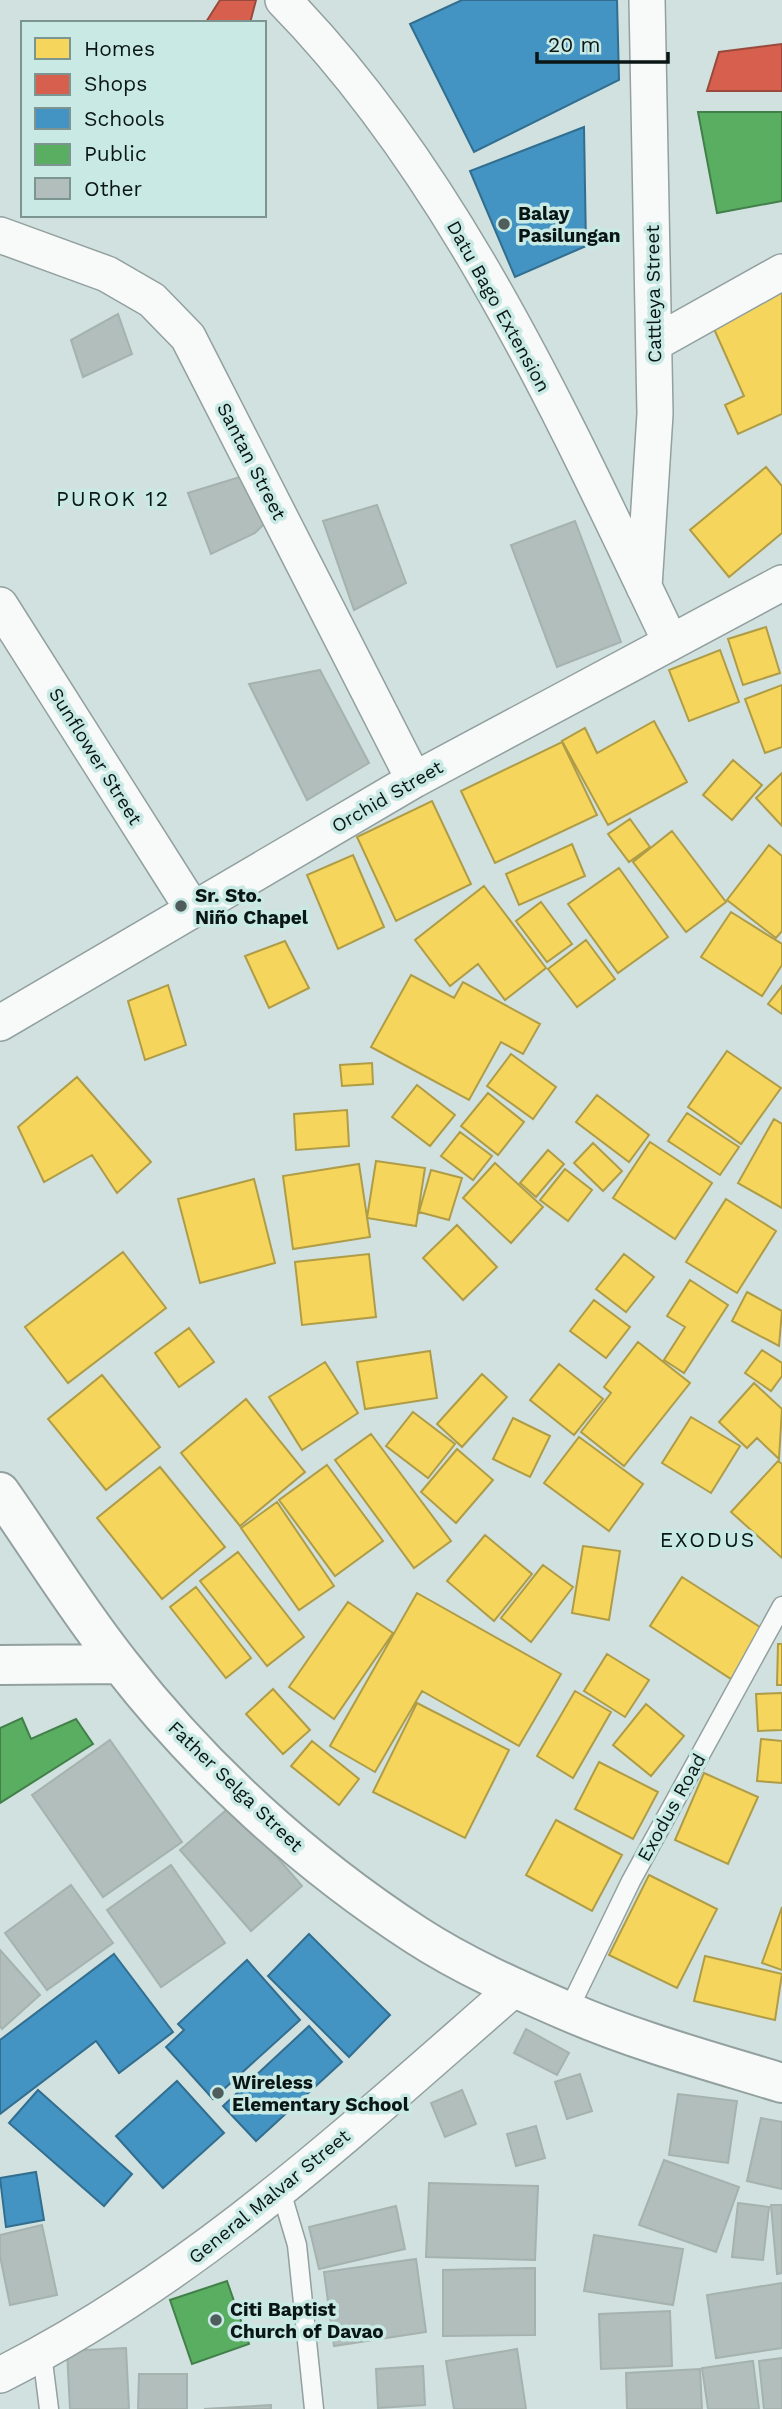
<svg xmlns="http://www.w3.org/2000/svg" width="782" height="2409" font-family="'Work Sans',sans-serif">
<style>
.homes{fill:#f6d55c;stroke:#af9c47;stroke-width:2}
.shops{fill:#d6604d;stroke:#994a3c;stroke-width:2}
.schools{fill:#4393c3;stroke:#326e8f;stroke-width:2}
.public{fill:#5aae61;stroke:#42804a;stroke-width:2}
.building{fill:#b1bebb;stroke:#a5b2ae;stroke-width:2}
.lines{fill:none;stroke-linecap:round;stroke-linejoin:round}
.lane-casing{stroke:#92a09e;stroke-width:21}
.street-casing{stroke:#92a09e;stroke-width:38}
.secondary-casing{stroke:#92a09e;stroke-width:42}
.lane{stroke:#f8fafa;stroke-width:18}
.street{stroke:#f8fafa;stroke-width:35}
.secondary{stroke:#f8fafa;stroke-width:38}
.poi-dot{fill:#4f5d5c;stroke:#c8e9e4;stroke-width:2.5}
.labels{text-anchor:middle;stroke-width:7;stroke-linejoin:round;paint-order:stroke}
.poi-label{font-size:19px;font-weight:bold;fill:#0a1615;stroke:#c8e9e4;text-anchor:start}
.street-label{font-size:19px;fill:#0a1615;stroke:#c8e9e4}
.neighbourhood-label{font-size:21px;letter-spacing:2px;fill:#0a1615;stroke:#c8e9e4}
</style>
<rect width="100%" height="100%" fill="#d0e1df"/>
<path class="homes" d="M782,291V414L738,434L725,405L744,396L710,320Z
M766,467L782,486V533L729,577L690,530Z
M766,627L780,673L743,685L728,639Z
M720,650L739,702L689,721L669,670Z
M782,685V747L765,753L745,699Z
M654,721L687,782L608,825L562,741L585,728L597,753Z
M562,742L597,815L495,863L461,791Z
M733,760L762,785L732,820L703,795Z
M782,773V826L756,798Z
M432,801L471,884L396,921L357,837Z
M630,819L650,847L629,862L608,834Z
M672,831L726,902L686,932L633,862Z
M572,844L585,876L519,905L506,874Z
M769,845L782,856V931L776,938L727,900Z
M353,855L384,927L338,949L307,875Z
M619,868L668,937L618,973L568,904Z
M484,886L546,968L505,1000L478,964L450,986L415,940Z
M541,902L572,944L547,962L516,921Z
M731,912L782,944V965L762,996L701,957Z
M586,940L615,979L577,1007L548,969Z
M285,941L309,988L269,1008L245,956Z
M411,975L454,998L463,982L540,1024L523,1054L501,1042L469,1100L371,1047Z
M168,985L186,1045L145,1060L128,1001Z
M782,986V1014L768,1004Z
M727,1051L781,1088L741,1144L688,1107Z
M511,1054L556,1087L533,1119L487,1086Z
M372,1063L373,1084L342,1086L340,1065Z
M77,1077L151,1162L117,1193L92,1155L44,1182L18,1127Z
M417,1085L455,1115L430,1146L392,1117Z
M488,1093L524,1122L498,1155L461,1126Z
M597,1095L649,1135L629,1162L576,1122Z
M347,1110L349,1146L296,1150L294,1114Z
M687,1113L739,1147L720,1175L668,1141Z
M774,1119L782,1124V1208L738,1183Z
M460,1132L492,1156L473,1180L441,1156Z
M650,1142L712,1183L675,1239L613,1198Z
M593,1143L622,1171L603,1191L574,1163Z
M548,1150L564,1164L536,1197L520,1183Z
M376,1161L425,1168L416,1226L367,1218Z
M495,1163L543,1207L511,1243L463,1198Z
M359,1164L370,1237L293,1249L283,1176Z
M565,1169L592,1190L568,1221L540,1200Z
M431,1170L462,1178L449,1220L419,1212Z
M254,1179L275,1263L200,1283L178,1199Z
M726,1199L776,1231L737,1293L686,1262Z
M457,1225L497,1267L463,1300L423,1258Z
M123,1252L166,1308L68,1383L25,1327Z
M369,1254L376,1317L302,1325L295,1262Z
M624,1254L654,1277L626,1312L596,1289Z
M690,1280L728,1305L684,1373L664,1360L685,1327L667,1316Z
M747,1292L782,1311L779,1346L732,1321Z
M594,1300L630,1327L606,1358L570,1331Z
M189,1328L214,1362L179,1387L155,1353Z
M638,1342L690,1383L624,1466L581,1432L611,1393L604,1387Z
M762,1350L782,1363V1376L771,1391L745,1373Z
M430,1351L437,1398L365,1409L357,1362Z
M325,1362L358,1413L302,1450L269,1397Z
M559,1364L603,1399L574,1435L530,1400Z
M482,1374L507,1397L462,1447L437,1424Z
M102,1375L160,1447L106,1490L48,1419Z
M754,1383L782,1409L779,1459L757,1438L747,1448L719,1422Z
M246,1399L305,1472L240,1526L181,1453Z
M413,1412L455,1444L428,1478L386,1446Z
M691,1417L740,1446L711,1493L662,1463Z
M513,1418L550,1436L530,1477L493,1459Z
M371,1434L451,1541L414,1568L335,1460Z
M579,1437L643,1484L609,1531L544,1483Z
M457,1449L493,1480L456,1523L421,1492Z
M778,1461L782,1464V1558L731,1512Z
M327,1465L383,1541L335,1576L279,1500Z
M160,1467L225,1547L162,1599L97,1518Z
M277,1502L334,1586L299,1610L241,1528Z
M485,1535L532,1574L494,1621L447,1581Z
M583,1546L620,1551L609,1620L572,1613Z
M238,1552L304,1637L267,1666L200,1581Z
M543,1565L573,1587L531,1642L501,1618Z
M682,1577L763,1629L731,1679L650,1626Z
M196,1587L251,1658L226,1678L170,1607Z
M417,1593L561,1674L519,1746L422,1691L375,1772L330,1746Z
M348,1602L393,1633L334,1719L289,1687Z
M778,1644H782V1685H777Z
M607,1654L649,1680L625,1717L584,1691Z
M273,1689L310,1730L283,1754L246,1714Z
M575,1691L611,1712L573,1778L537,1756Z
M782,1693V1730L758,1731L756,1694Z
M417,1703L509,1750L465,1838L373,1792Z
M646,1704L684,1736L651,1776L613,1745Z
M761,1739L782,1741V1783L757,1781Z
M312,1741L359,1779L339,1805L291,1766Z
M599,1762L658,1792L633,1839L575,1809Z
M704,1773L758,1797L728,1864L675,1840Z
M556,1820L622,1855L592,1911L526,1875Z
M649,1875L717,1909L677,1988L609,1955Z
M782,1907V1970L762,1963Z
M705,1956L782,1974L775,2020L694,2001Z"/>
<path class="shops" d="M220,0H256L250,23L206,22Z
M782,44V91H707L719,52Z"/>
<path class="schools" d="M462,0H617L619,80L474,152L410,24Z
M584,127L586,246L515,277L470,171Z
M309,1934L390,2015L349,2057L268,1976Z
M114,1954L173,2032L119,2073L96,2041L0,2114V2040Z
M247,1960L300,2020L213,2099L166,2047L184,2030L178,2024Z
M309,2026L342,2062L256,2141L223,2106Z
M177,2081L224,2133L163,2188L116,2136Z
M38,2090L132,2174L104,2206L9,2123Z
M36,2172L44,2220L6,2227L0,2178Z"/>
<path class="public" d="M698,112H782V201L717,213Z
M22,1718L31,1739L76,1719L93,1744L0,1803V1728Z
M227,2281L249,2344L192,2364L170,2300Z"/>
<path class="building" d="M118,314L132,354L83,377L71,340Z
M240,477L267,521L255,533L211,554L188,493Z
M377,505L406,583L354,610L323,521Z
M575,521L621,642L557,667L511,545Z
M320,670L369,763L307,800L249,684Z
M110,1740L182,1842L103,1897L32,1795Z
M232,1805L302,1886L251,1931L180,1850Z
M171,1865L225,1943L161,1987L107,1910Z
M71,1885L113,1943L47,1990L5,1933Z
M0,1950L40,1995L2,2029L0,2026Z
M526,2029L569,2053L557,2075L514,2053Z
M580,2074L592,2111L567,2119L555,2082Z
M462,2090L476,2124L445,2137L431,2103Z
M678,2094L737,2101L728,2163L669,2155Z
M761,2118L782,2122V2189L747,2181Z
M536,2126L545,2158L516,2166L507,2134Z
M664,2160L739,2187L716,2252L639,2225Z
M429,2183L538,2186L535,2260L426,2257Z
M738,2203L769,2207L763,2260L732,2257Z
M771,2205H782V2273L777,2274Z
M396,2206L405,2249L319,2269L309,2227Z
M42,2225L57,2295L10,2305L0,2256V2235Z
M594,2235L683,2249L673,2305L584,2291Z
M416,2259L426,2332L334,2346L324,2272Z
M535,2268V2335L443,2336V2270Z
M782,2283V2348L716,2358L707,2295Z
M670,2311L672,2366L601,2369L599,2314Z
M126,2348L129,2409H70L67,2351Z
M517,2349L526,2409H454L446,2361Z
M782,2358V2409H764L759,2361Z
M753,2361L759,2409H708L702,2368Z
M423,2366L425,2405L378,2408L376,2369Z
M700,2369L702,2409H627L626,2373Z
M139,2374H187V2409H138Z
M271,2405V2409H204Z"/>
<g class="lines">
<g class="lane-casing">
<path id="lane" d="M568,2011L631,1881L782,1606
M281,2191L297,2245L314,2409
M42,2354L49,2409"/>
</g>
<g class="street-casing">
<path id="street" d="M283,0C454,174 565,422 670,641
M0,235L107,274L152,300L188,337L414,780
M655,343L782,272
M644,587L655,414L647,0
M0,605L192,908
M0,1023L414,780L782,583
M0,2375C195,2277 353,2129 516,1987"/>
</g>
<g class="secondary-casing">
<path id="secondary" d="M0,1492C40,1549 77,1610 121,1665C202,1769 305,1863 416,1935C462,1965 516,1989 567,2011C636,2041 710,2061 782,2083
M0,1665L120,1664"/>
</g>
<use href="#lane" class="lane"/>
<use href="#street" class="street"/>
<use href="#secondary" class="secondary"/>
</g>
<g class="poi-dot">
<circle cx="504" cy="224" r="7"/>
<circle cx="181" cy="906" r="7"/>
<circle cx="218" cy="2093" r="7"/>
<circle cx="216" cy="2320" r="7"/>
</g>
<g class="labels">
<g class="poi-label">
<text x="518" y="220">Balay<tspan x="518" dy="22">Pasilungan</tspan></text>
<text x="195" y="902">Sr. Sto.<tspan x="195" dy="22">Niño Chapel</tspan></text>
<text x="232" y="2089">Wireless<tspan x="232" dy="22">Elementary School</tspan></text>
<text x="230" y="2316">Citi Baptist<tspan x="230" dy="22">Church of Davao</tspan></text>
</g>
<g class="street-label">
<text transform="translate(653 294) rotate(-91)" y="7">Cattleya Street</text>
<text transform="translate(499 306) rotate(61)" y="7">Datu Bago Extension</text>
<text transform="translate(252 461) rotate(63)" y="7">Santan Street</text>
<text transform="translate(96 756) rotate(58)" y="7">Sunflower Street</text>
<text transform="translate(387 796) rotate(-30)" y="7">Orchid Street</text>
<text transform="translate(236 1786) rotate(44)" y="7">Father Selga Street</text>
<text transform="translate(671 1807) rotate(-61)" y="7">Exodus Road</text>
<text transform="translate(269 2196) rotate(-39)" y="7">General Malvar Street</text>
</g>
<g class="neighbourhood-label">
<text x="113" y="506">PUROK 12</text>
<text x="708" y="1547">EXODUS</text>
</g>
</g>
<rect x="21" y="21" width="245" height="196" fill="#c8e9e4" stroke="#7c9591" stroke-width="2"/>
<rect x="35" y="38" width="35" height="21" fill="#f6d55c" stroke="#7c9591" stroke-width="2"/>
<text x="84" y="56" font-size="21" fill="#0a1615">Homes</text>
<rect x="35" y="74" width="35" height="21" fill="#d6604d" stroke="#7c9591" stroke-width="2"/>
<text x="84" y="91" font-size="21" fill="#0a1615">Shops</text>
<rect x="35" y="108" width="35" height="21" fill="#4393c3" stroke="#7c9591" stroke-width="2"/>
<text x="84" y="126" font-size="21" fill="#0a1615">Schools</text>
<rect x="35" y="144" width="35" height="21" fill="#5aae61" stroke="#7c9591" stroke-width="2"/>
<text x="84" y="161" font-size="21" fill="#0a1615">Public</text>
<rect x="35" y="178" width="35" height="21" fill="#b1bebb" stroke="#7c9591" stroke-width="2"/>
<text x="84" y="196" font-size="21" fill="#0a1615">Other</text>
<path d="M537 52v10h131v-10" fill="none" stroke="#0a1615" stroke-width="3.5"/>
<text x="548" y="52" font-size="21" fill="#0a1615" stroke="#c8e9e4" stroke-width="5" paint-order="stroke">20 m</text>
</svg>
